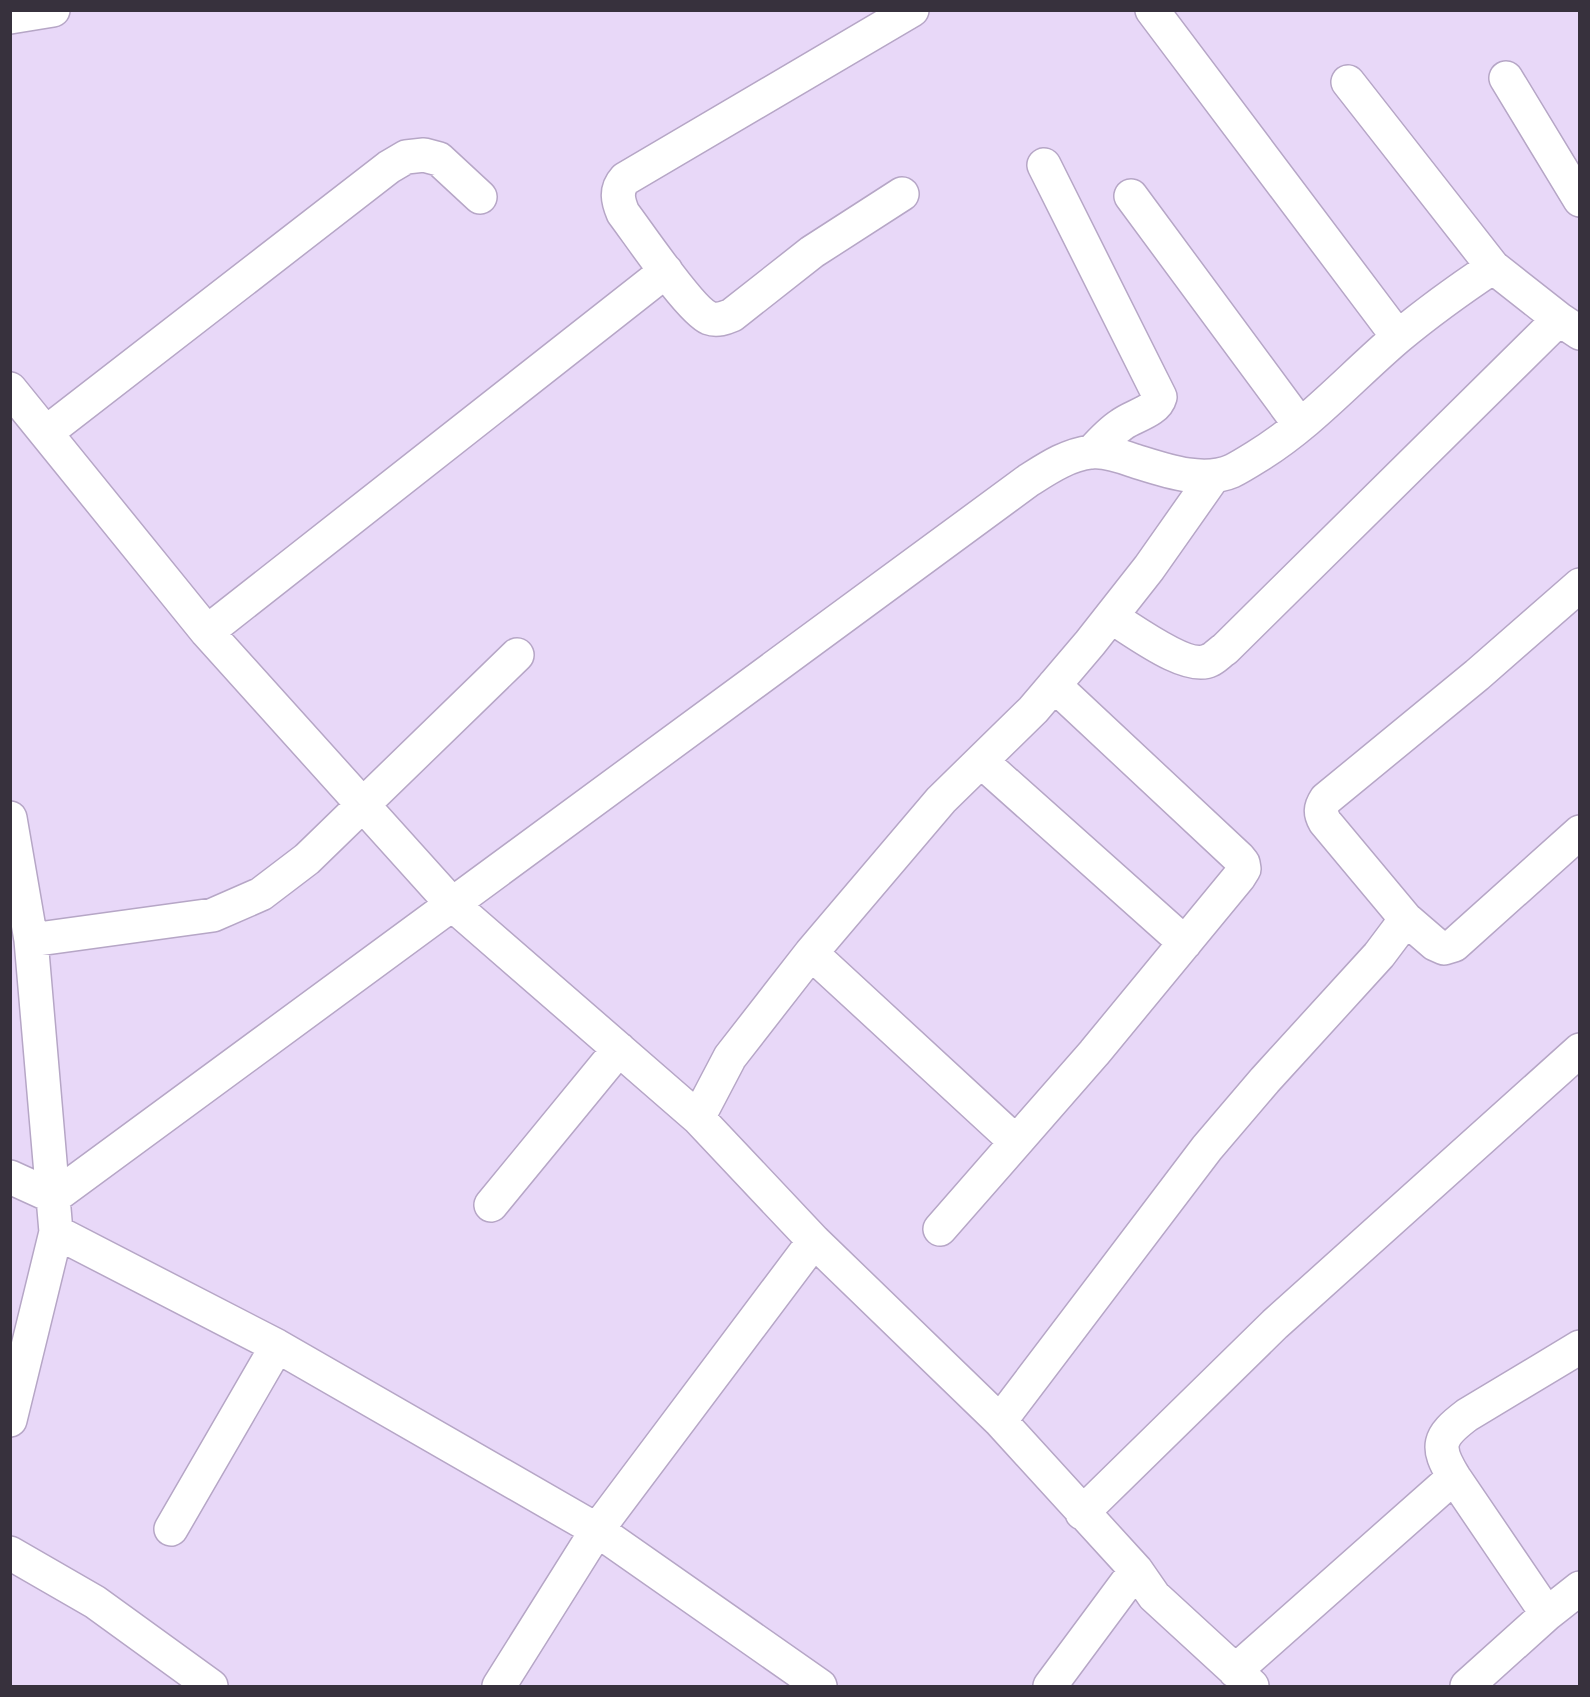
<svg xmlns="http://www.w3.org/2000/svg" width="1590" height="1697" font-family="'Exo 2',sans-serif">
<style>
.lines{fill:none;stroke-linecap:round;stroke-linejoin:round}
.minor-casing{stroke:#b6a6c6;stroke-width:36}
.minor{stroke:#fff;stroke-width:33}
</style>
<rect width="100%" height="100%" fill="#e8d8f8"/>
<g class="lines">
<g class="minor-casing">
<path id="minor" d="M1152,10L1398,337
M10,17L53,10
M1506,78L1580,200
M1348,82L1493,267
M1044,165L1160,397C1156,412 1132,416 1121,425C1110,432 1101,442 1092,452
M902,194L812,252L732,315C725,318 717,321 709,318C690,310 639,234 623,213C618,201 615,190 625,179L912,10
M1131,196L1300,425
M10,389L207,632L453,905L698,1118L814,1241L1000,1421L1136,1570L1154,1596L1252,1686
M47,432L389,167L406,157L424,155L439,159L480,197
M1111,617C1132,629 1187,672 1210,660C1215,658 1220,652 1225,649L1559,319
M207,632L666,271
M981,761L1185,943
M10,818L31,940L56,1232L10,1420
M1406,919L1435,944L1444,948L1454,945L1580,832
M31,940L213,915L261,894L307,859L517,655
M811,953L1016,1142
M698,1118L730,1057L811,953L941,800L1033,710L1090,643L1149,568L1213,477
M10,1177L54,1197L1029,480C1048,468 1067,455 1091,452C1105,450 1121,456 1135,461C1164,470 1202,484 1232,471C1240,467 1248,462 1256,457C1309,425 1351,377 1398,337C1428,312 1460,289 1493,267L1559,319L1580,333
M491,1205L619,1049
M940,1229L1094,1053L1239,877L1244,869L1243,863L1239,858L1054,685
M56,1232L277,1346L597,1530L820,1686
M1000,1421L1207,1148L1265,1080L1379,955L1406,919L1325,822C1320,813 1320,808 1326,799L1477,675L1580,585
M1082,1513L1275,1324L1580,1050
M171,1529L277,1346
M10,1553L95,1602L211,1686
M1547,1614L1454,1477C1435,1446 1438,1437 1467,1415L1580,1347
M1235,1671L1454,1477
M499,1686L597,1530L814,1241
M1050,1686L1136,1570
M1467,1686L1547,1614L1580,1588"/>
</g>
<use href="#minor" class="minor"/>
</g>
<rect width="1590" height="1697" fill="none" stroke="#37313d" stroke-width="24"/>
</svg>
